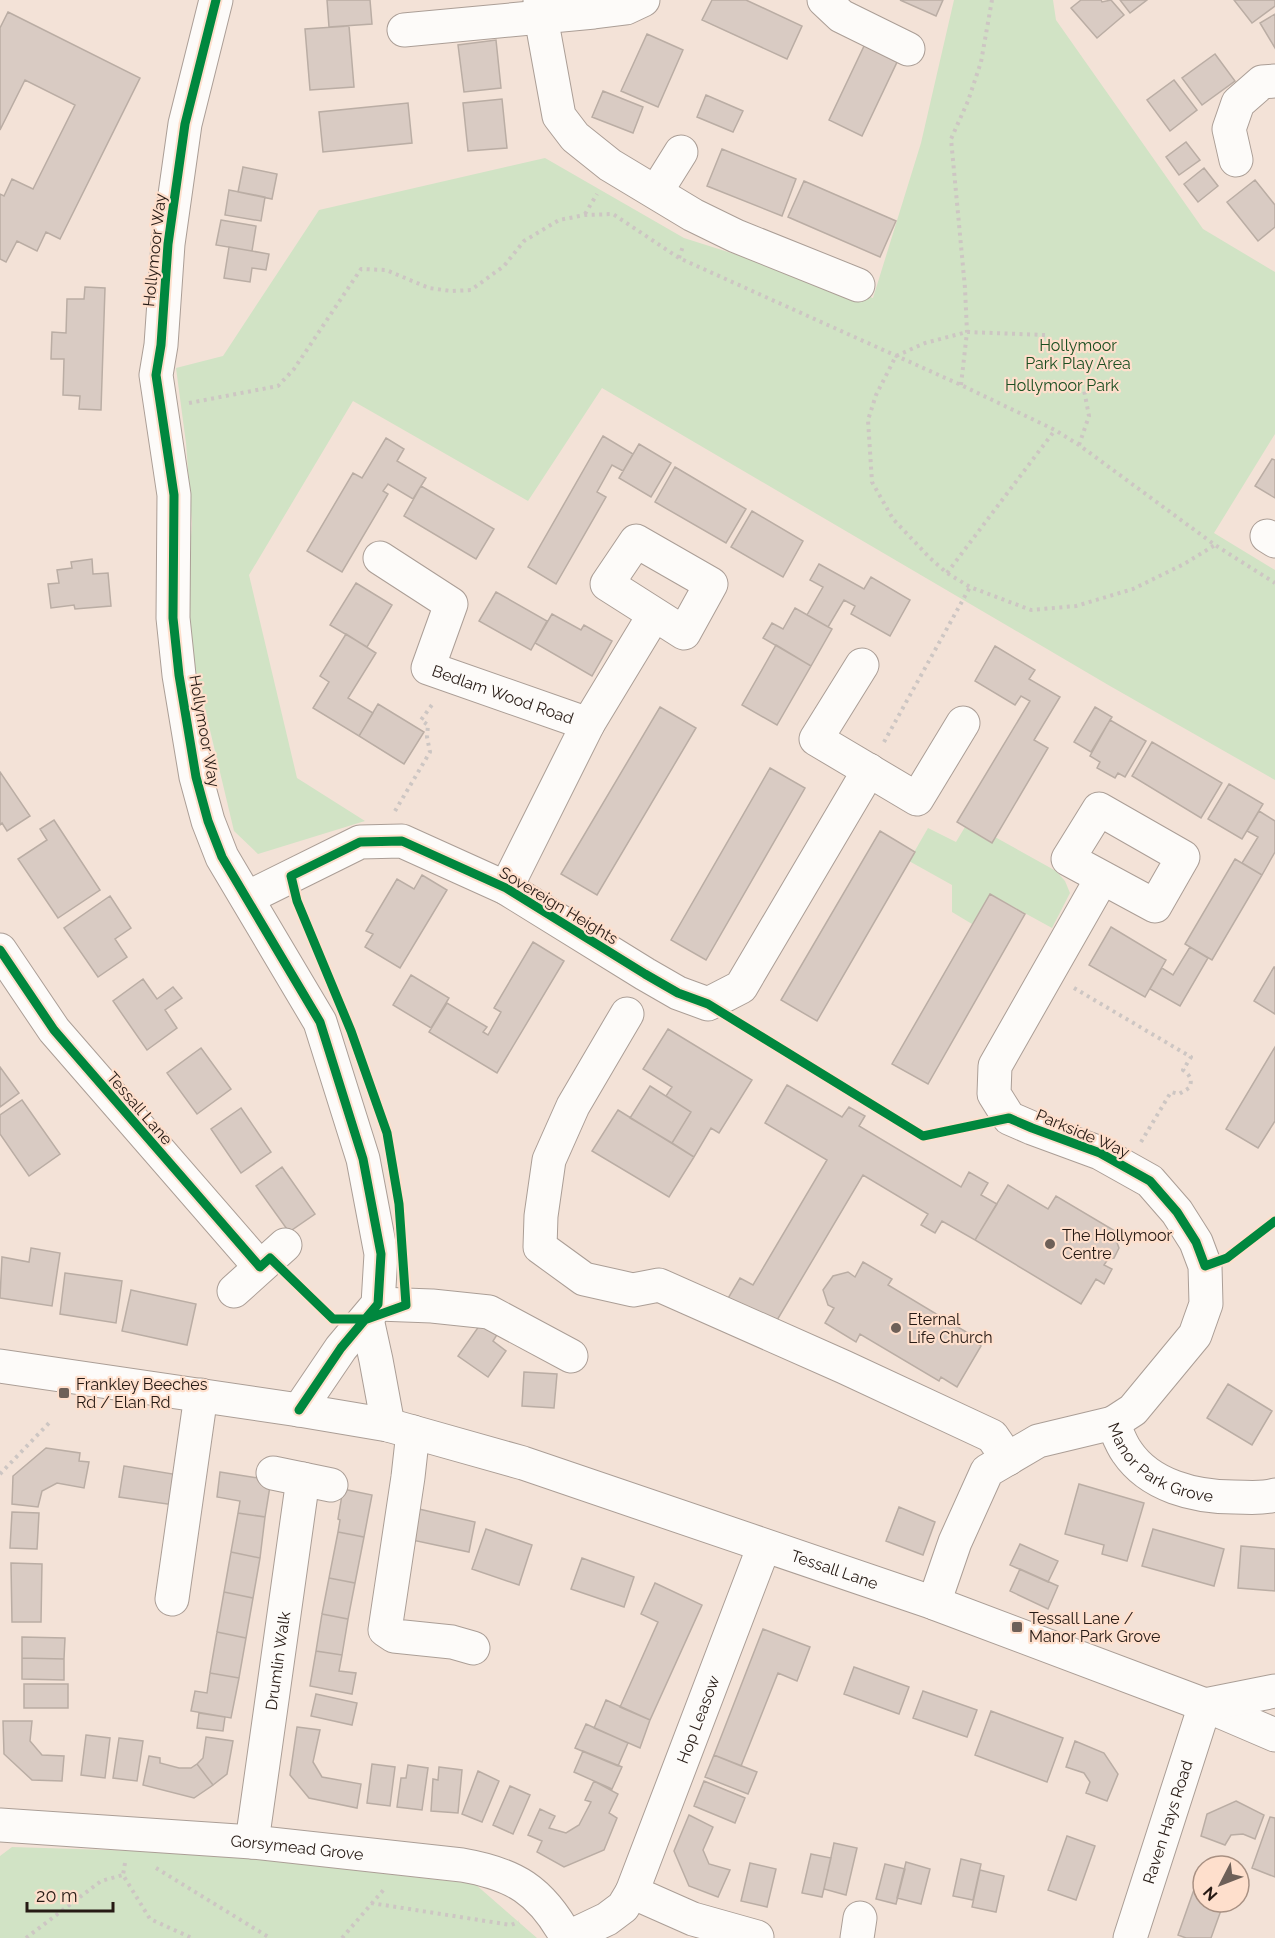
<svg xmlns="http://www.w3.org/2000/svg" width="1275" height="1938" font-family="Raleway,sans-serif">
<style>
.green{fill:#d1e3c5}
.building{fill:#d9cbc3;stroke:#baada4;stroke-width:1.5}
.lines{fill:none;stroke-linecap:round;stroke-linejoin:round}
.minor-casing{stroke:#ab9e96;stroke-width:35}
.path{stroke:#cdc6c3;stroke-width:4;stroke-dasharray:3 4.5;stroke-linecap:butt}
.minor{stroke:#fdfbf9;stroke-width:33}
.cycleway-casing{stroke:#fedfcc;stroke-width:13}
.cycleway{stroke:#00873e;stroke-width:9}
.poi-dot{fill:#6e6058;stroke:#fedfcc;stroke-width:2}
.labels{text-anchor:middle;stroke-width:4.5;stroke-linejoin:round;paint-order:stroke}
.street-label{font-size:16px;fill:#261a14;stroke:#fedfcc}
.park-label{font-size:16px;fill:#1b4f21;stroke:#fedfcc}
.poi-label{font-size:16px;fill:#261a14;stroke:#fedfcc;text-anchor:start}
</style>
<rect width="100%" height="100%" fill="#f3e2d7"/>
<path class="green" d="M954,0H1053L1056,20L1203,229L1275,272V434L1214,533L1275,570V780L1110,686L602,388L528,501L353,401L249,575L297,778L365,821L258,854L234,831L190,646L186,600L192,524L186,443L176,368L223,356L319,210L545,158L684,238L873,298L921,143Z
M965,827L991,843L995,837L1056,871L1065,881L1070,893L1052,928L990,894L972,924L952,912V885L909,861L928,828L956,842Z
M12,1847L204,1853L475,1884L537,1938H0V1856Z"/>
<path class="building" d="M327,0H370L372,24L329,27Z
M712,0H746L802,26L787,59L702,20Z
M900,0H943L936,16Z
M1081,0H1101L1102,2L1111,0L1124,15L1097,38L1071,8Z
M1120,0H1147L1130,13Z
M1234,0H1275V6L1252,23Z
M8,12L140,78L60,239L46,232L37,251L17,241L6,262L0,259V194L4,196L12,179L33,189L75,105L25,80L0,130V28Z
M1275,14V48L1260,23Z
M349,26L354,87L310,90L305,29Z
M647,34L683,50L658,107L621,91Z
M496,40L501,88L464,92L458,45Z
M865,44L898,60L862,136L829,120Z
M1215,54L1235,81L1202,105L1182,78Z
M1174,80L1197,110L1170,131L1147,100Z
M603,91L643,107L633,133L592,117Z
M706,95L743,111L733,132L697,117Z
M502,99L507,148L468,151L463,103Z
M408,103L412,143L323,152L319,112Z
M1186,142L1200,160L1179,175L1166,157Z
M722,149L796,179L782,216L707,186Z
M243,167L277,174L272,199L238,192Z
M1204,168L1218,186L1198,202L1184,184Z
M1255,180L1275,205V227L1258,241L1227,202Z
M804,181L896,221L880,257L788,217Z
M229,190L265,197L261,221L225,215Z
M221,220L256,226L252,251L216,245Z
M229,247L269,254L266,270L252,268L250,282L224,278Z
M85,287L105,288L101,410L79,409L80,396L63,395L64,359H51L52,332L66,333L67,299H84Z
M603,436L633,454L623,471L612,465L597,492L606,497L556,584L528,567Z
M386,438L404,449L397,461L426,478L413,499L388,484L383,491L388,494L342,572L307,551L353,473L362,478Z
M639,444L671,463L651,497L619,478Z
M1272,459L1275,460V498L1255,486Z
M675,467L746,509L726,543L655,502Z
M421,486L494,529L476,559L404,516Z
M752,511L803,541L783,577L731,547Z
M92,559L93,574L108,573L111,606L75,609L74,605L51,608L48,584L59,583L57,570L72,568L71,562Z
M819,564L864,589L871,577L910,600L890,636L851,614L855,606L844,600L828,627L807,615L823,587L810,580Z
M356,583L392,605L367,647L330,625Z
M496,592L547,621L531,650L479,621Z
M795,608L832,629L811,666L763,638L772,623L783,629Z
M552,614L581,630L584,625L612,641L592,676L535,643Z
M346,634L376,653L348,698L373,713L359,736L313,708L329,682L320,676Z
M776,645L811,666L777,725L742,705Z
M995,646L1035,670L1029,679L1060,697L1034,740L1048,748L992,843L957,822L1030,701L1021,696L1015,705L975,681Z
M378,704L424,732L404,764L359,736Z
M660,707L696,728L597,895L561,874Z
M1095,707L1112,717L1091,752L1074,742Z
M1110,720L1146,741L1125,777L1118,773L1115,778L1097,768L1100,762L1090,756Z
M1152,742L1222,783L1201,818L1132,776Z
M770,768L805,788L706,960L671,940Z
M0,772L30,816L7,831L2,823L0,825Z
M1229,784L1263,804L1242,839L1208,819Z
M1259,811L1275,821V852L1262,875L1242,863L1258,837L1247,831Z
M54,820L100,890L58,918L18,859L47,840L40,829Z
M880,831L915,852L817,1021L781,1000Z
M1235,859L1262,875L1212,960L1185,944Z
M422,875L447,890L400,968L365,947L373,934L366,931L397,879L414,889Z
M990,894L1025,914L928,1084L892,1064Z
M110,896L131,928L115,939L127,957L98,977L64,928Z
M1111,927L1166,960L1145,997L1089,965Z
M533,942L564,961L497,1073L429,1032L447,1003L487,1027L483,1032L488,1035L501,1012L494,1008Z
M1190,947L1208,958L1180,1006L1150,989L1162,968L1173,975Z
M1274,967H1275V1014L1254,1001Z
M411,975L449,998L431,1028L393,1005Z
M143,979L157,999L173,987L182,998L165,1010L177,1028L147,1050L113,1001Z
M668,1029L752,1080L719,1133L711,1128L694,1157L672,1143L691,1112L666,1096L672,1087L643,1069Z
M1275,1047V1121L1258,1148L1226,1129Z
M201,1048L231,1089L197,1114L167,1073Z
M0,1067L19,1093L0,1107Z
M787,1085L842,1117L849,1107L865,1116L859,1126L961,1187L969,1172L988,1183L981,1195L997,1204L975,1240L942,1221L935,1233L921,1225L928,1214L863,1175L773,1327L727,1300L740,1278L753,1285L827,1160L765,1123Z
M650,1086L691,1112L672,1143L630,1118Z
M22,1100L60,1154L29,1176L0,1134V1115Z
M241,1108L271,1152L241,1173L211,1129Z
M618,1110L694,1157L669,1197L592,1151Z
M282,1167L315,1214L289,1232L256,1186Z
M1008,1185L1048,1209L1056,1196L1120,1234L1116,1240L1119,1248L1114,1258L1108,1259L1104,1265L1112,1269L1104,1284L1096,1279L1081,1304L975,1240Z
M31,1248L60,1253L52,1306L0,1298L2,1257L29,1262Z
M863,1262L892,1279L888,1285L968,1333L966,1337L981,1346L957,1387L941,1377L939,1381L860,1334L856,1342L825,1323L834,1308L828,1305L823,1290L833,1276L848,1272L855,1277Z
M65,1273L122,1281L116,1323L60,1314Z
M131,1290L196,1304L187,1345L122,1331Z
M484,1319L500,1330L493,1341L506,1351L488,1377L458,1356Z
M524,1372L557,1374L554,1408L522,1406Z
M1228,1384L1272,1411L1252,1445L1207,1418Z
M46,1448L80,1453L79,1461L89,1462L84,1488L57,1483L42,1491L38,1507L12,1504L13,1476Z
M124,1466L179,1475L174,1505L119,1497Z
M220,1472L271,1480L265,1517L238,1513L240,1501L217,1497Z
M1079,1484L1144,1503L1127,1561L1102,1554L1104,1545L1065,1534Z
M343,1489L372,1495L364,1537L338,1532L340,1520L338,1519Z
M899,1507L935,1522L923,1555L886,1541Z
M419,1509L475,1522L469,1552L412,1540Z
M12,1512L39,1513L37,1549L10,1548Z
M238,1513L265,1517L260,1558L231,1552Z
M486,1529L532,1545L519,1585L472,1569Z
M1153,1529L1224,1549L1214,1586L1142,1566Z
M338,1532L364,1537L355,1583L329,1578Z
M1020,1544L1058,1561L1048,1582L1010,1565Z
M1241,1546L1275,1549V1591L1238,1588Z
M231,1552L260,1558L253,1598L224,1592Z
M582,1558L634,1577L624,1607L571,1589Z
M11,1563L42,1564L41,1622H12Z
M1020,1569L1058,1586L1048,1609L1010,1591Z
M329,1578L355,1583L348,1619L322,1614Z
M655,1583L702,1605L650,1720L620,1707L658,1622L641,1614Z
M224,1592L253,1598L246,1638L217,1632Z
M322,1614L348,1619L342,1655L316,1651Z
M763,1629L810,1647L797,1681L778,1673L741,1766L714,1755Z
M217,1632L246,1638L239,1678L210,1673Z
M22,1637L65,1638L64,1659L22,1658Z
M316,1651L342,1655L339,1671L356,1673L352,1694L310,1686Z
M22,1658L64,1659V1680L22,1679Z
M854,1667L909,1687L899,1714L844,1694Z
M210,1673L239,1678L231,1718L191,1711L195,1691L207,1693Z
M24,1684H68V1708H24Z
M923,1691L977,1710L967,1737L913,1718Z
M316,1694L357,1703L352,1725L311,1716Z
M606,1700L650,1720L640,1748L594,1728Z
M991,1711L1063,1738L1047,1782L975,1755Z
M199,1713L225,1717L223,1731L197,1728Z
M3,1721H32L30,1741L42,1755L64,1756L62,1781L32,1780L4,1754Z
M586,1724L628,1743L618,1766L575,1748Z
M297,1727L320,1730L313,1762L322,1777L361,1784L357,1808L309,1798L290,1775Z
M86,1735L110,1738L105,1778L81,1775Z
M206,1737L233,1741L227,1774L213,1785L197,1764L203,1758Z
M119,1738L143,1741L137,1781L113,1778Z
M1075,1741L1104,1753L1118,1774L1107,1801L1086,1793L1090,1782L1084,1773L1066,1767Z
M583,1751L622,1767L612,1789L574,1772Z
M714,1755L757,1772L748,1794L705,1777Z
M149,1756L160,1758V1763L179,1768H191L197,1764L213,1785L194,1798L143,1785Z
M372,1764L395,1767L390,1806L367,1803Z
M408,1765L428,1768L422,1810L397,1807L401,1778H406Z
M439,1767L462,1770L458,1813L431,1811L433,1779L438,1780Z
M478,1771L499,1781L482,1822L462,1814Z
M594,1781L618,1794L609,1813L617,1818L604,1850L564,1867L537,1852L542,1841L528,1835L540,1809L555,1816L549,1828L566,1833L579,1825L591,1802L585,1800Z
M704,1781L745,1798L735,1823L694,1806Z
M510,1786L530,1795L513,1834L493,1825Z
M1236,1801L1264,1815L1255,1839L1243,1834L1231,1835L1225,1845L1201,1836L1207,1814Z
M689,1815L713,1827L703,1850L709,1864L730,1870L718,1897L689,1886L674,1851Z
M1270,1817L1275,1818V1877L1252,1868Z
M1067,1836L1095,1846L1076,1900L1048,1890Z
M834,1843L857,1848L846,1895L824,1889Z
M811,1854L831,1858L822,1897L802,1893Z
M961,1859L981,1864L973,1900L953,1896Z
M906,1862L930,1869L921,1904L897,1898Z
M750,1863L776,1869L767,1907L741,1901Z
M885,1864L905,1869L896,1904L876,1899Z
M980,1870L1004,1876L996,1912L972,1907Z
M1197,1881L1203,1883V1902H1224L1211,1938H1186L1178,1935Z"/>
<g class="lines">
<g class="minor-casing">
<g id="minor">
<path d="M216,0L185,124L168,244L161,345L156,375L174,495L173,618L179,675L196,777L208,821L222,857L320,1022L363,1159L381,1254L378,1304L341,1348L299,1410"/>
<path d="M540,0L541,17L559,116L575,137L610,165L693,215L736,236L858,285"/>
<path d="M824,0L841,16L908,49"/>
<path d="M404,30L594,12L626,8L643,0"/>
<path d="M1236,160L1229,129L1238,103L1262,82L1275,81"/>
<path d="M656,192L681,152"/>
<path d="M1267,536L1275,541"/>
<path d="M636,541L711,584L684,633L607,584Z"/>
<path id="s1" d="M380,558L451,604L428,668L588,724"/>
<path d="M862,665L816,739L917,799L963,723"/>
<path d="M1099,809L1183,857L1155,906L1068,859Z"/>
<path d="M1102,878L995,1066L994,1094L1009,1118L1032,1128L1100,1153L1150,1181L1177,1212L1196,1242L1205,1266L1206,1304L1195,1335L1133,1410L1113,1423"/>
<path d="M506,888L588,724L654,615"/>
<path d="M247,898L360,842L402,841L506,888L645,974L678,993L708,1004L741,987L869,770"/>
<path d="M0,950L54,1030L260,1267"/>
<path d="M627,1014L573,1106L549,1160L541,1216L540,1247L584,1279L633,1290L659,1285L844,1367L992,1436L1008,1459"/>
<path d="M234,1291L285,1245"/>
<path d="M378,1304L432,1306L489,1312L571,1356"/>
<path d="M367,1319L376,1360L388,1425"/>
<path id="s2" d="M0,1366L299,1410L388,1425L523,1463L934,1603L1205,1705L1275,1735"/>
<path d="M413,1432L408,1477L385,1630L394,1636L452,1642L473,1648"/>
<path d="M273,1473L331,1485"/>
<path d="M172,1599L201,1395"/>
<path id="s3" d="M934,1603L955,1542L987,1471L1038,1441L1113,1423C1117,1432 1121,1444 1127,1452C1150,1486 1195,1497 1234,1497C1247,1497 1262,1499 1275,1495"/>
<path id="s4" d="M0,1825L252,1842L462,1865C514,1874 541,1890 567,1938"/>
<path id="s5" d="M252,1842L303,1479"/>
<path id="s6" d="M757,1937L693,1919L632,1892L764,1546"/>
<path d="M567,1938L607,1919L623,1907L632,1892"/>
<path d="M857,1938L860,1918"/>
<path id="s7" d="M1130,1938L1205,1705L1275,1691"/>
</g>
</g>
<path class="path" d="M585,214L597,194
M679,258L683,246L682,245
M1045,335L967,332L925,343L896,356L876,395L868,420L872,482L893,519L930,558L947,573L970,587L1031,610L1076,606L1133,589L1184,564L1215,545
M961,385L967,332L965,288L951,139L968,101L981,62L992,0
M189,403L278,386L294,369L361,269L386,270L429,288L451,291L471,290L504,266L524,241L559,220L585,215L613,214L679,258L961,385L1055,430L1079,445L1215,545L1275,583
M1079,445L1089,416L1084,390
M947,573L1055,430
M884,742L970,587
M395,811L430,752L427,737L428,725L421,720L434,702
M1074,988L1191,1057L1183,1070C1190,1075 1193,1080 1189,1088L1179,1094L1171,1092L1141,1142
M0,1474L49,1423
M125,1863L123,1875L150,1919L192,1938
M156,1868L270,1938
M371,1903L511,1925L519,1922
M26,1938L101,1881L123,1875
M342,1938L386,1887"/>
<use href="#minor" class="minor"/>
<g class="cycleway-casing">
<path id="cycleway" d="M216,0L185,124L168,244L161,345L156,375L174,495L173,618L179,675L196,777L208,821L222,857L320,1022L363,1159L381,1254L378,1304L341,1348L299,1410
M0,950L54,1030L260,1267L270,1258L333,1319H367L406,1305L399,1204L387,1133L351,1031L297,901L291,876L360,842L402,841L506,888L645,974L678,993L708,1004L923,1136L1009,1118L1032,1128L1100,1153L1150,1181L1177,1212L1196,1242L1205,1266L1227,1258L1275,1221"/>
</g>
<use href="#cycleway" class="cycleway"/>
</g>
<g class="poi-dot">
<circle cx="1050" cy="1244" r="6"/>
<circle cx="896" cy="1328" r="6"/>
<rect x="58" y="1387" width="12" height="12" rx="3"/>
<rect x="1011" y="1621" width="12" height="12" rx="3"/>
</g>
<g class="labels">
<g class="street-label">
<text transform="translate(154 250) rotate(-84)" y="6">Hollymoor Way</text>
<text dy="6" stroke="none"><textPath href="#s1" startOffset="232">Bedlam Wood Road</textPath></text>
<text transform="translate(205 731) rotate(80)" y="6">Hollymoor Way</text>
<text transform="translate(559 905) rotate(31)" y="6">Sovereign Heights</text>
<text transform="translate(140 1108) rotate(49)" y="6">Tessall Lane</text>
<text transform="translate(1083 1133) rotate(23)" y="6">Parkside Way</text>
<text dy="6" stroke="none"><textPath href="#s3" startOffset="345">Manor Park Grove</textPath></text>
<text dy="6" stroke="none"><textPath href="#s2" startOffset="862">Tessall Lane</textPath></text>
<text dy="6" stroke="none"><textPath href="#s5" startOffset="183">Drumlin Walk</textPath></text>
<text dy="6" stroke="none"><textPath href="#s6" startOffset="318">Hop Leasow</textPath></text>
<text dy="6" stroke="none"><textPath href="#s7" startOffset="122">Raven Hays Road</textPath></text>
<text dy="6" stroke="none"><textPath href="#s4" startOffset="298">Gorsymead Grove</textPath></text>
</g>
<g class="park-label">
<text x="1078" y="351">Hollymoor<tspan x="1078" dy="18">Park Play Area</tspan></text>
<text x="1062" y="391">Hollymoor Park</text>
</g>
<g class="poi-label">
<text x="1062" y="1241">The Hollymoor<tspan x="1062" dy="18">Centre</tspan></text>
<text x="908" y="1325">Eternal<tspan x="908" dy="18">Life Church</tspan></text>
<text x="76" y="1390">Frankley Beeches<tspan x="76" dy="18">Rd / Elan Rd</tspan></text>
<text x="1029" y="1624">Tessall Lane /<tspan x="1029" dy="18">Manor Park Grove</tspan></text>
</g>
</g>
<g transform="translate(1221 1884) rotate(228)"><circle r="28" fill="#fedfcc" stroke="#a89082" stroke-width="1.5"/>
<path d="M0-4.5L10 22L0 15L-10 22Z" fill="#6e6058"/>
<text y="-9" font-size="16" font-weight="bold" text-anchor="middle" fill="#261a14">N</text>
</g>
<path d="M27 1902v9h86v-9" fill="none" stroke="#261a14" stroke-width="3"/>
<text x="36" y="1902" font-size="18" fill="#261a14" stroke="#fedfcc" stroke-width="4.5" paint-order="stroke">20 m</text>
</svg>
